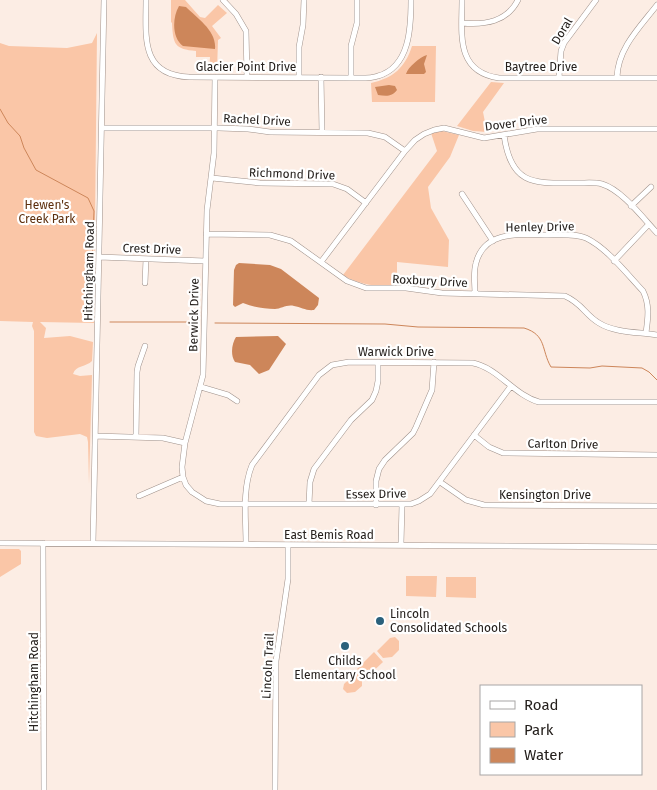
<svg xmlns="http://www.w3.org/2000/svg" width="657" height="790" font-family="'Fira Sans',sans-serif">
<style>
.green{fill:#fac6a7}
.water{fill:#cd865a}
.lines{fill:none;stroke-linecap:round;stroke-linejoin:round}
.stream{stroke:#cd865a;stroke-width:1}
.minor-casing{stroke:#9f918a;stroke-width:6}
.minor{stroke:#fff;stroke-width:5}
.poi-dot{fill:#2a617c;stroke:#fff;stroke-width:2}
.labels{text-anchor:middle;stroke-width:4.5;stroke-linejoin:round;paint-order:stroke}
.street-label{font-size:12px;fill:#25201d;stroke:#fff}
.park-label{font-size:12px;fill:#5d2f0d;stroke:#fff}
.poi-label{font-size:12px;fill:#25201d;stroke:#fff;text-anchor:start}
</style>
<rect width="100%" height="100%" fill="#fcede4"/>
<path class="green" d="M171,0H185L200,17L205,18L218,5L227,13L212,26L221,38L218,40L217,71H209L210,57H196V51C175,49 173,45 172,23L171,22Z
M97,33L94,323L40,322L46,328L44,338L70,336L93,342L92,361C86,367 76,365 73,374L80,376L92,375L89,484L88,442L87,437L80,434L47,438L36,436L34,432V331L32,326L33,322L0,321V43L9,46L67,48L92,43Z
M412,46H436L435,102H372L371,83C393,78 405,68 412,46Z
M491,82L504,83L483,112L487,132L473,131L457,126Z
M442,131L459,135L450,157L428,187L431,208L449,240L448,267L397,262V286C377,286 361,286 343,275L437,151L431,133Z
M0,549H19L21,551V564L0,577Z
M406,576H437L436,597L406,596Z
M446,577H476V598L446,597Z
M395,637L399,641V650L392,657L383,658L377,651L390,638Z
M374,652L383,662L367,677L357,669Z
M356,672L362,678V686L355,692L347,693L343,689L344,684Z"/>
<path class="water" d="M179,6L186,7C197,18 217,31 215,49L183,46C172,38 172,18 179,6Z
M427,55L424,64L426,72L424,74H406C408,67 420,57 427,55Z
M389,85L395,86L397,90C392,97 386,96 378,95L375,87Z
M239,263L270,265L281,269L319,298L318,305L314,310C306,311 301,307 294,306C287,304 281,309 275,309C264,309 253,307 243,303L235,307L233,305L234,270L236,265Z
M278,336L286,344L269,370L259,374L250,365L235,362C230,355 232,343 236,337Z"/>
<g class="lines">
<path class="stream" d="M0,109L8,123L20,136L24,148L36,170L88,198L94,211L91,291L89,307
M110,322H192
M215,323L385,324L418,327L524,328C547,335 541,350 551,367L590,368L602,366L642,368L649,372L657,380"/>
<g class="minor-casing">
<path id="minor" d="M146,0C146,37 140,75 189,77L351,78C360,78 370,79 378,76C410,67 411,27 411,0
M223,0L236,14L246,31L247,77
M462,0C462,33 455,72 499,78H657
M462,23C485,25 507,22 518,0
M215,77L214,153L207,210L203,375L185,443L182,467L183,477L186,485L192,492L206,501L220,504H411L419,501L430,494L511,386
M299,77V47L303,25L304,0
M321,77L322,132
M559,77L561,51L564,43L596,0
M617,77C618,48 640,27 657,5
M351,78V46L357,23V0
M102,128H219L248,129L270,132L368,133L385,137L405,151
M504,135C511,187 535,183 579,183C586,183 595,182 602,184C622,190 643,218 657,233
M212,178L260,183L333,184L347,189L366,203
M462,194L493,241
M631,206L651,187
M206,234L270,235L291,241L347,281L366,288H406L442,293L565,296C583,304 584,314 599,323C615,333 639,332 657,335
M99,257L205,261
M614,261L649,224
M321,262L405,151L415,140L424,134L434,130L444,128L484,138L537,129H657
M145,283L146,259
M475,294C475,284 473,273 476,263C484,231 518,234 544,235C558,235 574,233 586,238C607,248 627,274 643,291C650,305 648,318 646,333
M201,387L228,395L237,401
M474,435L489,447L503,453L657,455
M95,436L163,438L185,443
M136,437L137,372L138,366L145,346
M440,482L466,500L484,505L657,506
M139,496L183,477
M309,504L310,482L314,469L351,420L372,400L376,391L378,381V362
M376,505V481L379,469L385,460L413,433L416,427L432,390L434,362
M0,543L657,547
M43,543L44,790
M93,543L104,0
M246,544C246,518 242,490 252,465L319,375L332,365L349,362L473,363C498,368 514,395 539,402H657
M401,544L402,505
M275,790L276,661L288,579V545"/>
</g>
<use href="#minor" class="minor"/>
</g>
<g class="poi-dot">
<circle cx="380" cy="621" r="5"/>
<circle cx="345" cy="646" r="5"/>
</g>
<g class="labels">
<g class="street-label">
<text transform="translate(562 31) rotate(-59)" y="4">Doral</text>
<text x="246" y="71">Glacier Point Drive</text>
<text x="541" y="71">Baytree Drive</text>
<text transform="translate(257 120) rotate(3)" y="4">Rachel Drive</text>
<text transform="translate(516 123) rotate(-7)" y="4">Dover Drive</text>
<text transform="translate(292 174) rotate(2)" y="4">Richmond Drive</text>
<text transform="translate(540 227) rotate(-1)" y="4">Henley Drive</text>
<text transform="translate(152 249) rotate(2)" y="4">Crest Drive</text>
<text transform="translate(89 271) rotate(-89)" y="4">Hitchingham Road</text>
<text transform="translate(430 281) rotate(3)" y="4">Roxbury Drive</text>
<text transform="translate(194 315) rotate(-89)" y="4">Berwick Drive</text>
<text x="396" y="356">Warwick Drive</text>
<text transform="translate(563 444) rotate(1)" y="4">Carlton Drive</text>
<text transform="translate(376 494) rotate(-1)" y="4">Essex Drive</text>
<text x="545" y="499">Kensington Drive</text>
<text x="329" y="539">East Bemis Road</text>
<text transform="translate(268 666) rotate(-87)" y="4">Lincoln Trail</text>
<text transform="translate(34 682) rotate(-90)" y="4">Hitchingham Road</text>
</g>
<g class="park-label">
<text x="47" y="209">Hewen's<tspan x="47" dy="14">Creek Park</tspan></text>
</g>
<g class="poi-label">
<text x="390" y="618">Lincoln<tspan x="390" dy="14">Consolidated Schools</tspan></text>
<text x="345" y="665" text-anchor="middle">Childs<tspan x="345" dy="14">Elementary School</tspan></text>
</g>
</g>
<rect x="480" y="685" width="162" height="90" fill="#ffffff" stroke="#a8a6a5"/>
<rect x="490" y="701" width="25" height="8" fill="#ffffff" stroke="#a8a6a5"/>
<text x="524" y="710" font-size="15" fill="#25201d">Road</text>
<rect x="490" y="722" width="25" height="15" fill="#fac6a7" stroke="#a8a6a5"/>
<text x="524" y="735" font-size="15" fill="#25201d">Park</text>
<rect x="490" y="748" width="25" height="15" fill="#cd865a" stroke="#a8a6a5"/>
<text x="524" y="760" font-size="15" fill="#25201d">Water</text>
</svg>
